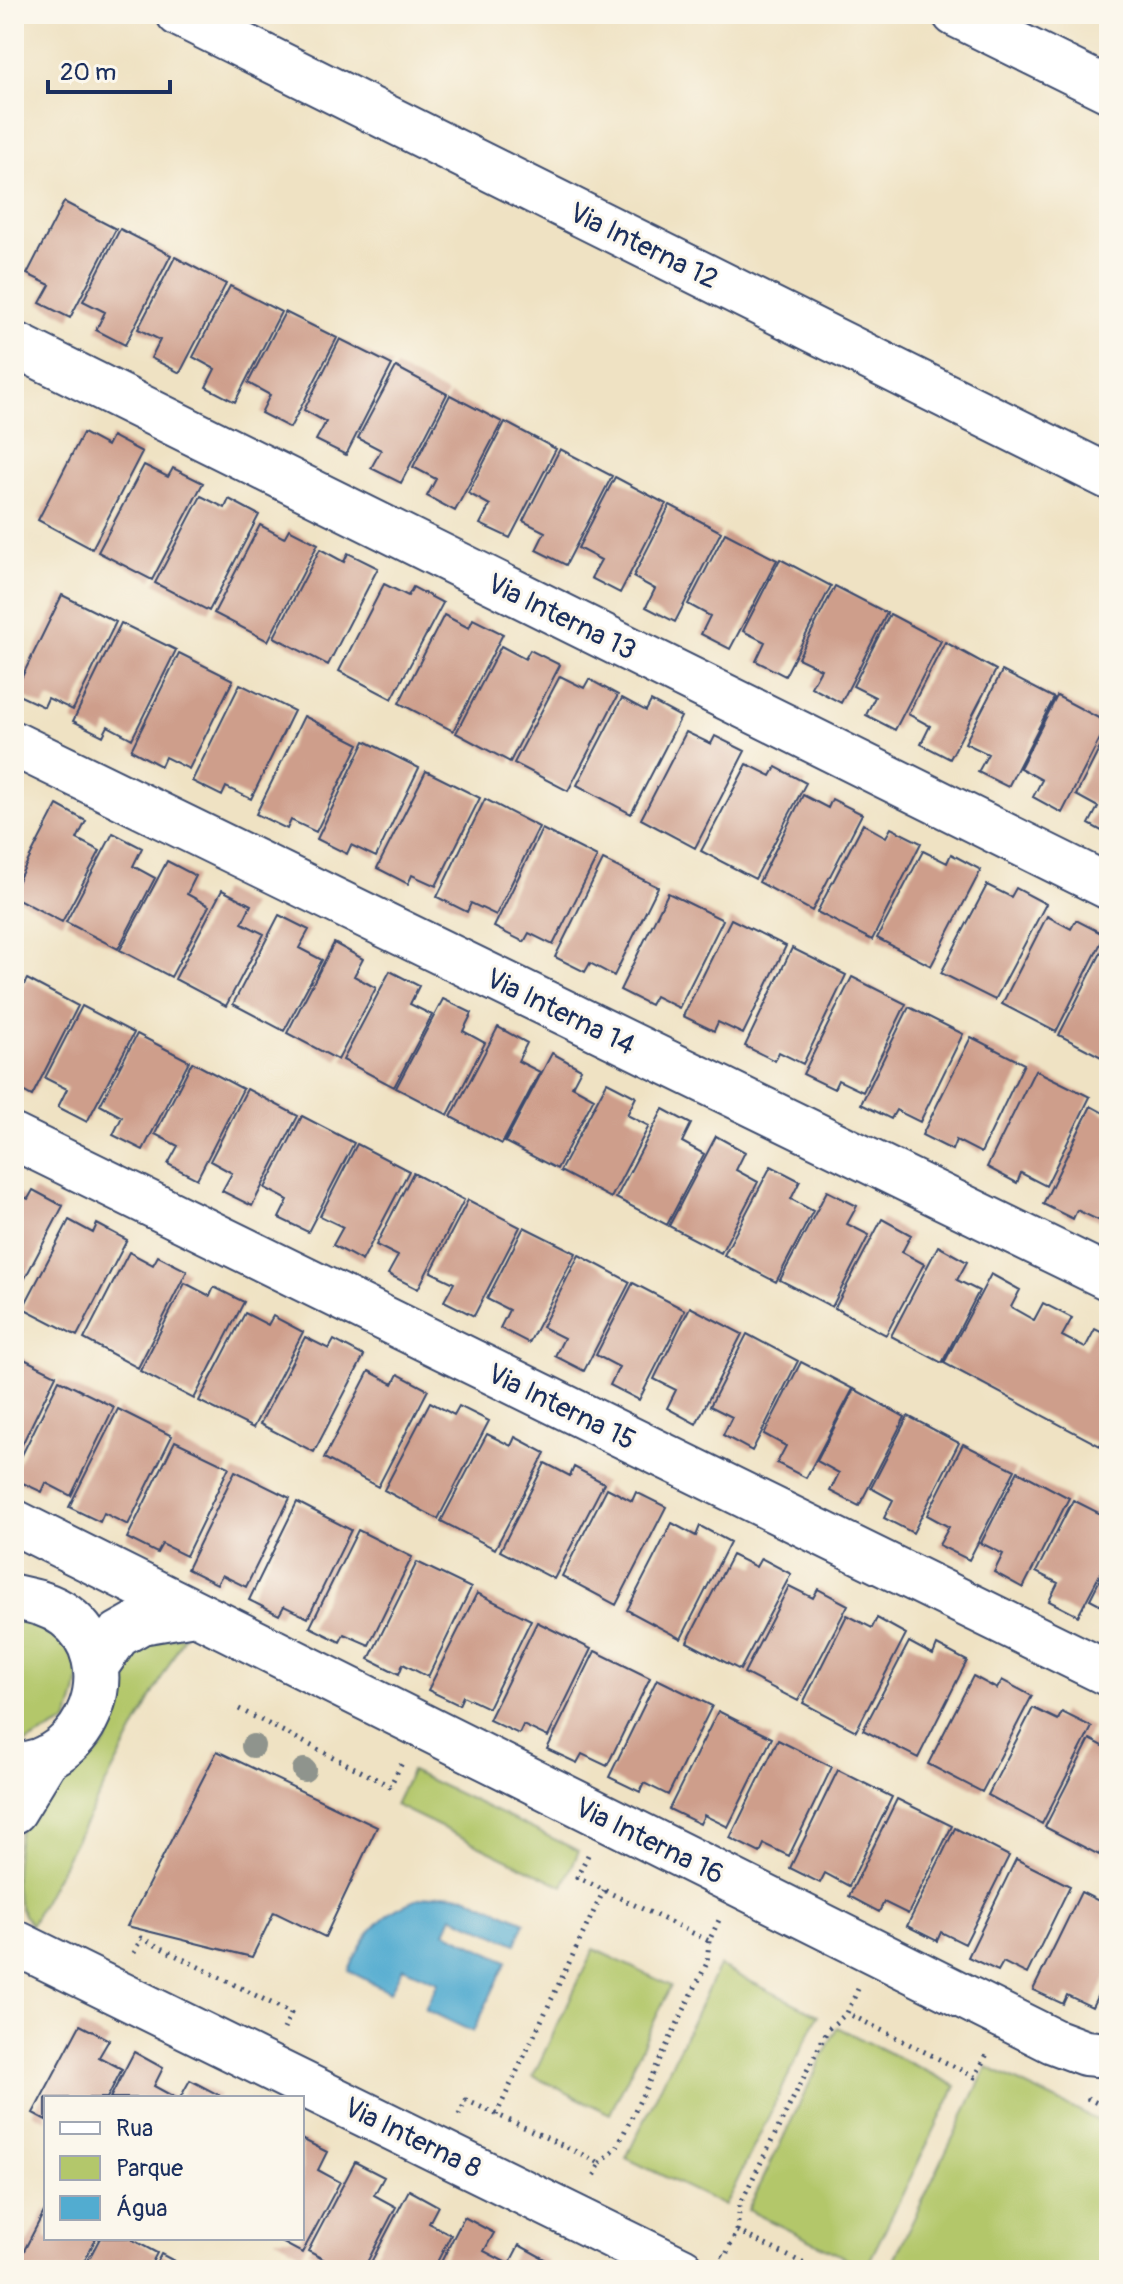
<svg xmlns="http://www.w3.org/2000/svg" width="1123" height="2284" font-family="Pangolin,sans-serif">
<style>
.green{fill:#b3c76b;stroke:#677b64;stroke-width:2}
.water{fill:#52acd0;stroke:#366e97;stroke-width:2}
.building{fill:#ce9e8b}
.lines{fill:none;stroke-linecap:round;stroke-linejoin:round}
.minor-casing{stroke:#3b4a6d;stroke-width:48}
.path{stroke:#3b4a6d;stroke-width:5;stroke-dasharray:2 6;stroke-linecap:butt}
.minor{stroke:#fff;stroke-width:44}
.tree{fill:#8f948d}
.labels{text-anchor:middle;stroke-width:6;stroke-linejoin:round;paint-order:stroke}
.street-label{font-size:28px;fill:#1b2f5e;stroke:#fbf7ec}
</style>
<rect width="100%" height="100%" fill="#fbf7ec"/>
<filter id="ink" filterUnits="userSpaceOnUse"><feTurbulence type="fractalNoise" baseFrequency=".0125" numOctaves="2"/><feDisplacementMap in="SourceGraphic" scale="16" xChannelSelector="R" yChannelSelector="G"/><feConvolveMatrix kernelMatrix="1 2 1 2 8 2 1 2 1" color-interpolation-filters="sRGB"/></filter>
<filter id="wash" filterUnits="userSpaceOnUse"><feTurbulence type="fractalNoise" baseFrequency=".006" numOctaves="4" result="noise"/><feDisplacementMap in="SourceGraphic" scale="32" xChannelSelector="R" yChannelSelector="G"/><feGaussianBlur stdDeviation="1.8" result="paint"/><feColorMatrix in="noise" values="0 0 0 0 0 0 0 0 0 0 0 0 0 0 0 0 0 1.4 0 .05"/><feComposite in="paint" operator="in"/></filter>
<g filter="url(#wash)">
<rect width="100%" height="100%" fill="#efe2c3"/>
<path class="green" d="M14,1617C45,1625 78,1640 78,1678C79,1692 71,1709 67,1722L14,1749Z
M184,1636L31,1925C23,1915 18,1905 16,1892C13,1872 18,1815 32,1802C55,1779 83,1774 105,1744C120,1722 110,1695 117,1672C120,1662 126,1653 130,1644Z
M411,1771L579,1851L563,1886L395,1805Z
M594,1949L671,1986L610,2114L533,2076Z
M719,1966L818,2015L725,2206L626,2158Z
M837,2027L956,2086L866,2268L748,2210Z
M987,2067L1109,2126V2257L1103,2270H889Z"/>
<path class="water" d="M443,1894L466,1896L525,1922L516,1944L452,1916L445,1932L507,1961L473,2032L425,2009L438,1982L403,1967L390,1992L349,1971C367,1925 394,1900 443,1894Z"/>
<g id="blocks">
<path class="building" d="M64,202L116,229L70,318L40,303L50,285L27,274Z
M120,229L171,255L125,345L96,330L105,312L83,301Z
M175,257L226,284L180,373L151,358L160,340L138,329Z
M230,286L281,312L235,402L206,387L215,369L193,357Z
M285,312L337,338L290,428L261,413L270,395L248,383Z
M340,339L392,365L346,455L316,440L326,422L304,410Z
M396,367L447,394L401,483L371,468L381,450L358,438Z
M450,395L502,422L455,511L427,496L436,479L413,467Z
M505,422L556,449L510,538L480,524L490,505L468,493Z
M83,433L107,446L112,436L142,452L92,549L38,520Z
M560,449L612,476L566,565L536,550L545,532L523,521Z
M144,465L168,477L173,468L203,483L152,580L98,552Z
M615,477L666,504L620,593L591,578L601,560L578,548Z
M201,496L225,508L229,499L259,515L209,611L155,583Z
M670,505L721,532L675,622L646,607L655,589L633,577Z
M260,525L284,538L289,529L318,544L268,641L214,613Z
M725,533L777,560L730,649L701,634L710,616L688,604Z
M320,549L344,562L348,553L378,568L328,665L274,637Z
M780,559L831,586L785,676L756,661L765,642L743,631Z
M384,584L408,596L413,587L443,603L392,699L339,671Z
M835,586L887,613L841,703L811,687L821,669L798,658Z
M62,595L116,622L73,710L48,698L44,707L14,693Z
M890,614L941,641L895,730L866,715L875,697L853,686Z
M444,615L469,628L473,619L503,634L453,731L399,703Z
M121,623L176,650L132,739L108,726L103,736L73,721Z
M945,642L996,670L950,759L921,744L930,726L908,714Z
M501,646L525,659L530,650L560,665L510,762L456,733Z
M179,653L233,680L189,769L165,757L161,766L131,750Z
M1002,671L1054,698L1008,787L978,772L988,754L965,743Z
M560,676L584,688L589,679L618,695L568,791L514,763Z
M240,684L294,711L251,799L226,787L222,796L192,781Z
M1057,696L1108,723L1062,813L1033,797L1042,780L1020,768Z
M622,698L646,711L651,701L681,717L631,814L577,785Z
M304,716L359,744L316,832L291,820L287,829L256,814Z
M1109,730V835L1089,824L1098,807L1076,795Z
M686,732L711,744L715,736L745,751L695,848L641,819Z
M365,741L419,768L376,857L351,845L347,854L317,839Z
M747,764L771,776L776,767L806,783L755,879L701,851Z
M426,771L480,798L436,886L412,875L408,884L377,868Z
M803,795L828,808L832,799L862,814L812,911L759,882Z
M485,799L539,827L496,915L471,903L467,912L437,897Z
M57,805L86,821L77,839L100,851L62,922L14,897V888Z
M863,824L886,837L891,828L921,843L872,940L817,912Z
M542,829L597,857L553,945L529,933L524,942L494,927Z
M113,833L142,848L133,866L155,878L118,949L66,922Z
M923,851L947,863L951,854L981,870L931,966L877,938Z
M603,860L658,887L614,976L590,963L585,972L555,957Z
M167,861L196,876L187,894L209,906L171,977L120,950Z
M987,885L1011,897L1016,888L1046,904L995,1000L941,973Z
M222,890L251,905L242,923L264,934L226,1006L175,979Z
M668,893L723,920L679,1008L655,996L650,1005L620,990Z
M279,915L309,930L299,948L322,960L284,1031L233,1004Z
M1047,916L1071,929L1076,920L1105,935L1056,1032L1002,1004Z
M731,919L786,946L743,1034L718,1022L714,1031L683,1016Z
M334,943L363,959L354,976L376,988L338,1060L287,1033Z
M1104,947L1109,950V1061L1059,1035Z
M792,948L846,975L803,1064L779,1052L775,1061L745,1046Z
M390,971L419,986L410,1004L432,1015L394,1087L343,1060Z
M852,977L906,1004L863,1092L838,1080L834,1089L803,1074Z
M27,979L78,1006L32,1096L14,1086V1003Z
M443,999L472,1013L463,1031L485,1043L448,1115L396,1088Z
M82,1006L134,1033L87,1122L58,1107L67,1089L45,1078Z
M909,1007L963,1034L920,1122L896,1110L891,1119L861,1104Z
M498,1027L527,1043L518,1061L540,1072L502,1144L451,1117Z
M137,1034L189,1061L143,1150L113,1135L122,1117L100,1105Z
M971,1037L1024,1064L981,1153L956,1140L952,1150L922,1135Z
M552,1053L581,1069L572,1086L594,1098L557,1169L505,1142Z
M192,1062L243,1089L197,1179L168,1164L178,1146L155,1134Z
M1035,1070L1090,1097L1046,1186L1021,1173L1017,1183L987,1167Z
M607,1082L636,1097L627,1115L649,1126L611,1198L560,1171Z
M247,1089L298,1116L252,1206L222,1191L232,1173L210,1161Z
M1091,1106L1109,1116V1207L1102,1222L1077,1210L1073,1219L1043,1204Z
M663,1109L691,1124L682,1142L704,1154L667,1225L616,1198Z
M302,1116L354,1143L308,1232L279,1218L288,1200L265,1188Z
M716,1136L745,1152L736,1170L758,1182L721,1253L669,1226Z
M357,1144L409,1171L362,1261L333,1245L343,1227L320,1216Z
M771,1166L800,1181L791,1199L813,1211L776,1282L724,1255Z
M413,1173L464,1200L418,1289L388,1274L398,1256L376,1245Z
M33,1190L63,1206L14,1299V1192L28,1199Z
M827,1191L857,1206L847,1224L869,1235L832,1307L780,1280Z
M468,1200L520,1227L474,1316L444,1301L454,1283L431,1272Z
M882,1219L911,1235L902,1252L924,1264L886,1335L835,1308Z
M69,1220L93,1233L97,1224L127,1240L77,1336L23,1308Z
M524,1227L576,1253L529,1343L500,1328L509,1310L487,1299Z
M938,1246L967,1262L957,1280L979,1291L942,1363L891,1336Z
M129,1252L153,1265L158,1256L187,1271L138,1368L84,1339Z
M579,1255L630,1282L584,1371L555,1356L564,1338L542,1327Z
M991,1274L1020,1290L1011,1307L1034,1320L1043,1303L1072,1318L1062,1336L1085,1348L1095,1329L1109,1336V1428L1100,1446L944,1363Z
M185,1283L210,1296L214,1287L244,1302L194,1399L140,1371Z
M633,1283L685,1310L639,1400L610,1385L619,1367L596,1355Z
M690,1307L742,1334L696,1424L667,1408L676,1390L654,1379Z
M245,1313L268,1325L273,1316L303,1332L253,1428L199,1401Z
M747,1334L798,1361L752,1451L723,1435L732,1417L710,1406Z
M305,1337L329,1349L334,1340L364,1356L314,1452L260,1424Z
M14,1354L56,1375L14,1461Z
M801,1362L853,1389L806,1478L777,1463L786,1446L764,1434Z
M369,1371L393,1384L398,1374L428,1390L378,1487L324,1458Z
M59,1380L114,1407L71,1496L46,1483L42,1492L14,1479V1471Z
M854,1389L905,1417L859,1506L830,1491L839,1473L817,1461Z
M430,1402L454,1415L459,1406L489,1421L438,1519L384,1490Z
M118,1409L172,1436L128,1525L104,1513L100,1522L69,1507Z
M908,1416L959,1443L913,1533L884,1518L893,1500L871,1488Z
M487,1434L511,1446L515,1437L545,1453L495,1549L441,1521Z
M175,1441L229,1467L186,1556L162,1544L157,1553L127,1538Z
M963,1444L1015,1470L969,1560L939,1545L949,1527L927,1515Z
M545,1463L570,1476L574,1467L604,1483L554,1579L500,1551Z
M235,1471L290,1498L246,1587L222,1575L217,1584L187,1569Z
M1018,1471L1069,1498L1023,1588L994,1572L1003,1554L981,1543Z
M607,1488L632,1501L636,1492L666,1507L616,1605L562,1576Z
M1073,1500L1109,1518V1557L1078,1616L1049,1601L1058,1583L1036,1572Z
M297,1502L351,1530L308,1618L284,1606L279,1615L249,1600Z
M672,1523L696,1536L700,1526L730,1542L681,1639L627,1610Z
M358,1530L412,1557L369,1645L344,1634L340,1642L310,1627Z
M732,1555L756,1567L761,1558L791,1574L740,1670L687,1642Z
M417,1562L471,1588L428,1677L403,1664L399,1674L369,1659Z
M1109,1562V1609L1090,1599Z
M789,1586L813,1598L818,1589L848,1605L798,1701L744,1673Z
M477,1593L531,1620L488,1708L463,1696L459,1705L428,1690Z
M847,1615L872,1628L877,1618L906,1634L856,1731L803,1703Z
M537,1622L591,1649L548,1737L523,1725L519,1734L489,1720Z
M909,1642L933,1655L937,1645L967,1661L918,1758L863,1730Z
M595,1651L650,1678L607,1766L582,1754L577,1763L547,1749Z
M973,1676L997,1689L1002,1680L1032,1696L982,1792L928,1764Z
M657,1679L712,1706L668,1795L644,1783L640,1792L609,1777Z
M1033,1708L1058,1720L1062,1712L1092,1727L1042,1824L988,1795Z
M718,1711L772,1738L728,1827L704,1815L700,1824L669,1809Z
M1090,1739L1109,1749V1835L1099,1855L1045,1827Z
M778,1740L832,1767L789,1856L764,1844L760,1853L730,1838Z
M217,1751L377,1827L325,1937L274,1912L252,1957L127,1926Z
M838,1770L892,1797L849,1886L825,1873L820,1883L790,1868Z
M897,1799L952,1826L908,1914L884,1902L879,1912L849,1896Z
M955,1828L1009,1856L965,1944L941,1932L937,1941L907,1926Z
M1016,1859L1070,1886L1027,1974L1003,1962L998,1971L968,1957Z
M1081,1892L1109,1906V1972L1092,2007L1067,1995L1063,2004L1033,1990Z
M80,2025L109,2040L99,2057L122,2069L107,2098H46V2120L33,2113Z
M134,2052L163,2068L154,2086L176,2098H110Z
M190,2080L219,2095L217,2098H180Z
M302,2139L327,2152L318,2170L340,2182L302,2253L274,2238H302Z
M355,2162L384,2177L374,2195L396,2207L363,2270H343L308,2251Z
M409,2190L438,2206L429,2223L451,2235L433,2270H367Z
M46,2208V2238H96L80,2270H14Z
M464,2217L494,2233L484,2251L507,2263L503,2270H437Z
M100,2238H129L157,2253L148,2270H83Z
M519,2245L548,2261L543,2270H506Z
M161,2254L191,2270H153Z"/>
</g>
</g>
<g filter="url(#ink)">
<use href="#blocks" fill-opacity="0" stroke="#3b4a6d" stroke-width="2"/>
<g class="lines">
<g class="minor-casing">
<path id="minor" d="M179,14L1109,477
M955,14L1109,90
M14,344L1109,887
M14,744L1109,1278
M14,1137L1109,1674
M14,1522L1053,2041L1085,2053L1109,2055
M14,1597C33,1601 50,1604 66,1616C127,1662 89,1764 14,1765
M97,1665L118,1635L141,1622L194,1613
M14,1811L47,1757
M14,1942L682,2270"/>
</g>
<path class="path" d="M239,1709L390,1786L402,1763
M588,1855L577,1877L709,1941L719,1920
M134,1953L141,1938L291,2013L284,2029
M858,1989L847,2013L975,2077L987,2054
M1087,2098L1109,2109
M459,2115L466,2100L600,2163L593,2179
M496,2115L604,1890
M600,2163L617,2147L707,1963L709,1941
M737,2231L740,2204L828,2029L847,2013
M722,2255L725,2257L737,2231L817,2270"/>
<use href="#minor" class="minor"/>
</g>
<g class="tree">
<circle cx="253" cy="1746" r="12"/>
<circle cx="304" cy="1770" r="12"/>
</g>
</g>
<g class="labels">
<g class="street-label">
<text transform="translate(644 245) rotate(26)" y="10">Via Interna 12</text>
<text transform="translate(562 616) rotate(26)" y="10">Via Interna 13</text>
<text transform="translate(561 1011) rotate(26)" y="10">Via Interna 14</text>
<text transform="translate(562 1406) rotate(26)" y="10">Via Interna 15</text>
<text transform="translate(650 1840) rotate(26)" y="10">Via Interna 16</text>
<text transform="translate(413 2137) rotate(26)" y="10">Via Interna 8</text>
</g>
</g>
<rect width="1123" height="2284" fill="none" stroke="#fbf7ec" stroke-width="48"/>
<rect x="44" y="2096" width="260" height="144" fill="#fbf7ec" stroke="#a1a7b3" stroke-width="2"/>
<rect x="60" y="2122" width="40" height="12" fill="#ffffff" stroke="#a1a7b3" stroke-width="2"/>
<text x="116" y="2136" font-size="24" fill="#1b2f5e">Rua</text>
<rect x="60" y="2156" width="40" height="24" fill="#b3c76b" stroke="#a1a7b3" stroke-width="2"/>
<text x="116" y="2176" font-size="24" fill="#1b2f5e">Parque</text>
<rect x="60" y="2196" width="40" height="24" fill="#52acd0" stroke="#a1a7b3" stroke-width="2"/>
<text x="116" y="2216" font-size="24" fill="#1b2f5e">Água</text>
<path d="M48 80v12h122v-12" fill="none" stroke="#1b2f5e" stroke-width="4"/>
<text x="60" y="80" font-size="24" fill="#1b2f5e" stroke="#fbf7ec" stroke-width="6" paint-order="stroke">20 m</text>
</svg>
